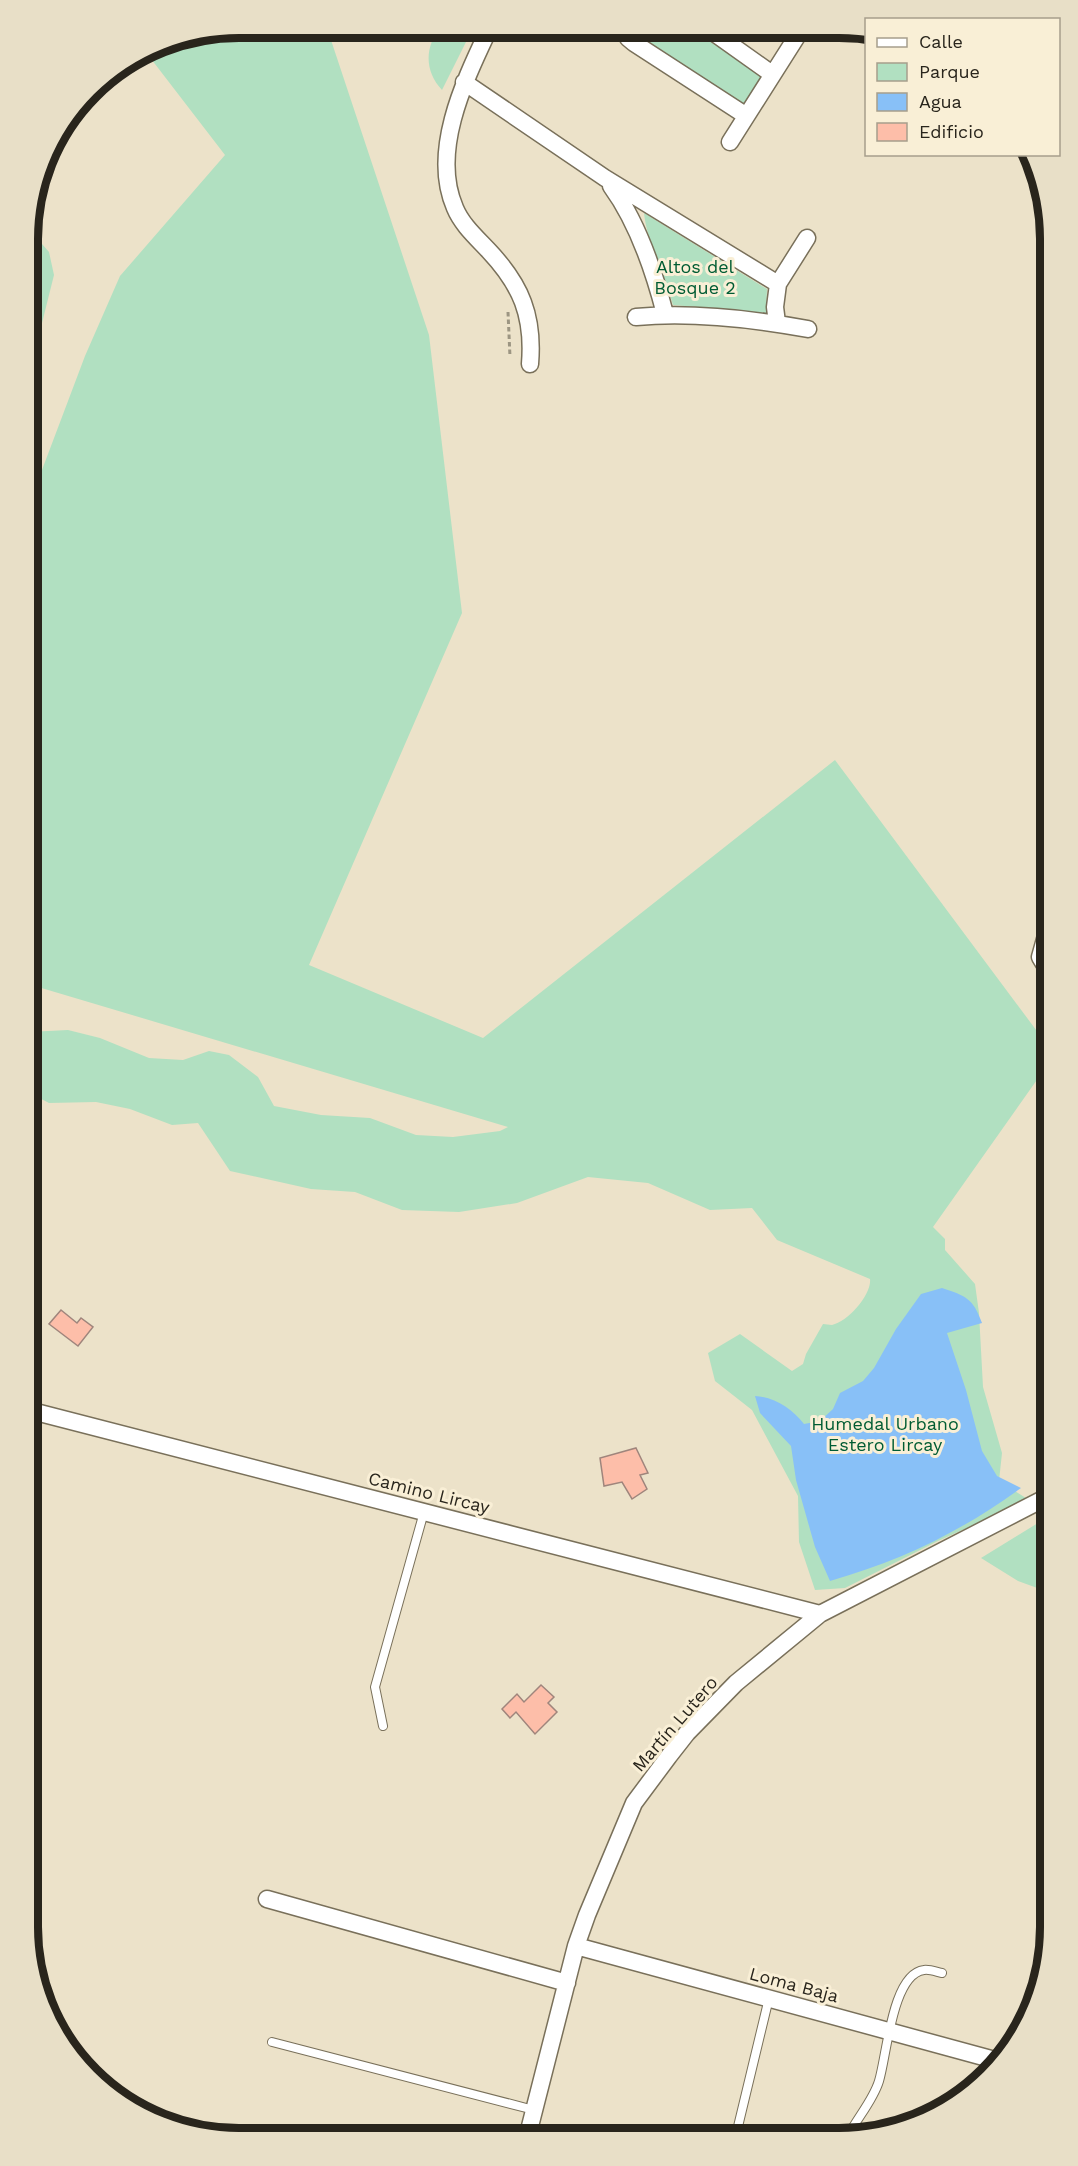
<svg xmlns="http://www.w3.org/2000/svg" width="1078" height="2166" font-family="'Work Sans',sans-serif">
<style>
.green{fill:#b1e0c1}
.water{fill:#88c0f7}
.building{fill:#fdbea9;stroke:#9f857c;stroke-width:1.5}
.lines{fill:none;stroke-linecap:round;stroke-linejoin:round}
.service-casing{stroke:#79705a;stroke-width:10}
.minor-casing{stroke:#79705a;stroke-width:19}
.path{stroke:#9c9582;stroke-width:3;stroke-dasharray:4.5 3;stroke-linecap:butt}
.service{stroke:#fff;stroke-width:8}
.minor{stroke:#fff;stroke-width:16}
.labels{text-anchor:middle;stroke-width:6;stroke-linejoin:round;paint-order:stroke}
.park-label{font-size:18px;fill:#005c33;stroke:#f9efd6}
.street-label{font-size:18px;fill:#29251c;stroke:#f9efd6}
.rim{fill:none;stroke:#29251c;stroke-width:8}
</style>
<rect width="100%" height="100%" fill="#ece2c9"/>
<path class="green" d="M238,27L327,28L429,335L462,613L309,965L483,1038L835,760L1051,1050V1060L933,1227L945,1239V1250L975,1284L979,1313L983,1387L1002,1453L999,1481L1029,1500L938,1541L845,1588L815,1590L799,1542L798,1496L752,1410L715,1381L708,1353L740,1334L792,1371L803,1364L806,1354L823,1324C826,1324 829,1325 832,1325C848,1322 872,1294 870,1279L777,1240L752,1208L710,1210L648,1183L588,1177L517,1203L459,1212L402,1210L355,1192L311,1189L230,1171L198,1123L172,1125L130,1109L96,1102L49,1103L28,1092V1032L68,1030L100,1038L149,1058L183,1060L209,1051L229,1055L258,1077L274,1106L321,1115L370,1118L416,1135L453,1137L500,1131L508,1127L28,984V507L85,356L120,276L225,155L145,51L158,43Z
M440,28H473L442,90C425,72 424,48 440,28Z
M633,29L693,30L762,76L743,105L635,34Z
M644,213L767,289L766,313L673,305C665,275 647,243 644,213Z
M29,229L49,252L54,275L35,351L29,369Z
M1051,1515V1593L1018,1581L981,1558Z"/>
<path class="water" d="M942,1288C966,1296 973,1298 982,1323L947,1333L966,1390L982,1451L997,1476L1021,1488C960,1532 903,1560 830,1581L815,1547L796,1480L791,1446L760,1413L755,1396C775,1397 792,1409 804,1424L820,1421L833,1409L840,1393L863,1381L874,1368L896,1329L921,1294Z"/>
<path class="building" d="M61,1310L77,1323L81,1318L93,1327L78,1346L49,1324Z
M636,1448L648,1473L640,1475L647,1489L632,1499L622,1482L604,1486L600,1458Z
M541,1685L554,1697L548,1703L557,1712L535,1734L516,1712L510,1718L502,1709L517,1694L524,1702Z"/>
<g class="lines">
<g class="service-casing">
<path id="service" d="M383,1726L375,1687L424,1512
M272,2042L534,2110
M847,2138C856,2119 873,2101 879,2081C887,2055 892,1974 924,1970C929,1969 937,1972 942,1973
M735,2139L769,1998"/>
</g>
<g class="minor-casing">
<path id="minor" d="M489,29C465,80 430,151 455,208C462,225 477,238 489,251C521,285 534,316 530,364
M625,29L628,38L634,43L745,115
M710,30L772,74
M464,82L605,178L778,284
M730,142L801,30
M611,186C638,223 654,271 665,314
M636,317C691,312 753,319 808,329
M777,323L775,307L778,284L807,238
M1051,975L1040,957L1047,932L1051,930
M28,1410L820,1614
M267,1899L567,1983
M576,1946L1002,2062
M527,2138L576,1946L587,1915L634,1803L669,1756L687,1733L736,1683L820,1614L1051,1495"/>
</g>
<path class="path" d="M508,312L510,357"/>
<use href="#service" class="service"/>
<use href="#minor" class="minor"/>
</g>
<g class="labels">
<g class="park-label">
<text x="695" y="273">Altos del<tspan x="695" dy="21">Bosque 2</tspan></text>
<text x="885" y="1430">Humedal Urbano<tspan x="885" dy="21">Estero Lircay</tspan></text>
</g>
<g class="street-label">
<text transform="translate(429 1493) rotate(14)" y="6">Camino Lircay</text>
<text transform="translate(675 1724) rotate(-49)" y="6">Martín Lutero</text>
<text transform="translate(794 1985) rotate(15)" y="6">Loma Baja</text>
</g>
</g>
<path d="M0 0H1078V2166H0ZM239 38H839A201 201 0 0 1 1040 239V1927A201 201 0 0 1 839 2128H239A201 201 0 0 1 38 1927V239A201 201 0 0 1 239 38Z" fill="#e8dfc7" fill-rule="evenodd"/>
<path class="rim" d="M239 38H839A201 201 0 0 1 1040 239V1927A201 201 0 0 1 839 2128H239A201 201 0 0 1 38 1927V239A201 201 0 0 1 239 38Z"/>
<rect x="865" y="18" width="195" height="138" fill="#f9efd6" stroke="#a69e8c" stroke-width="1.5"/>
<rect x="877" y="38" width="30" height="9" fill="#ffffff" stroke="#a69e8c" stroke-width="1.5"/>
<text x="919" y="48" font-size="18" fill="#29251c">Calle</text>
<rect x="877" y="63" width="30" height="18" fill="#b1e0c1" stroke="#a69e8c" stroke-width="1.5"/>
<text x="919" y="78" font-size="18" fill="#29251c">Parque</text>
<rect x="877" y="93" width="30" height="18" fill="#88c0f7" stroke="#a69e8c" stroke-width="1.5"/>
<text x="919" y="108" font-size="18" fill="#29251c">Agua</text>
<rect x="877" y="123" width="30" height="18" fill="#fdbea9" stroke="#a69e8c" stroke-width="1.5"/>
<text x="919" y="138" font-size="18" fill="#29251c">Edificio</text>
</svg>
